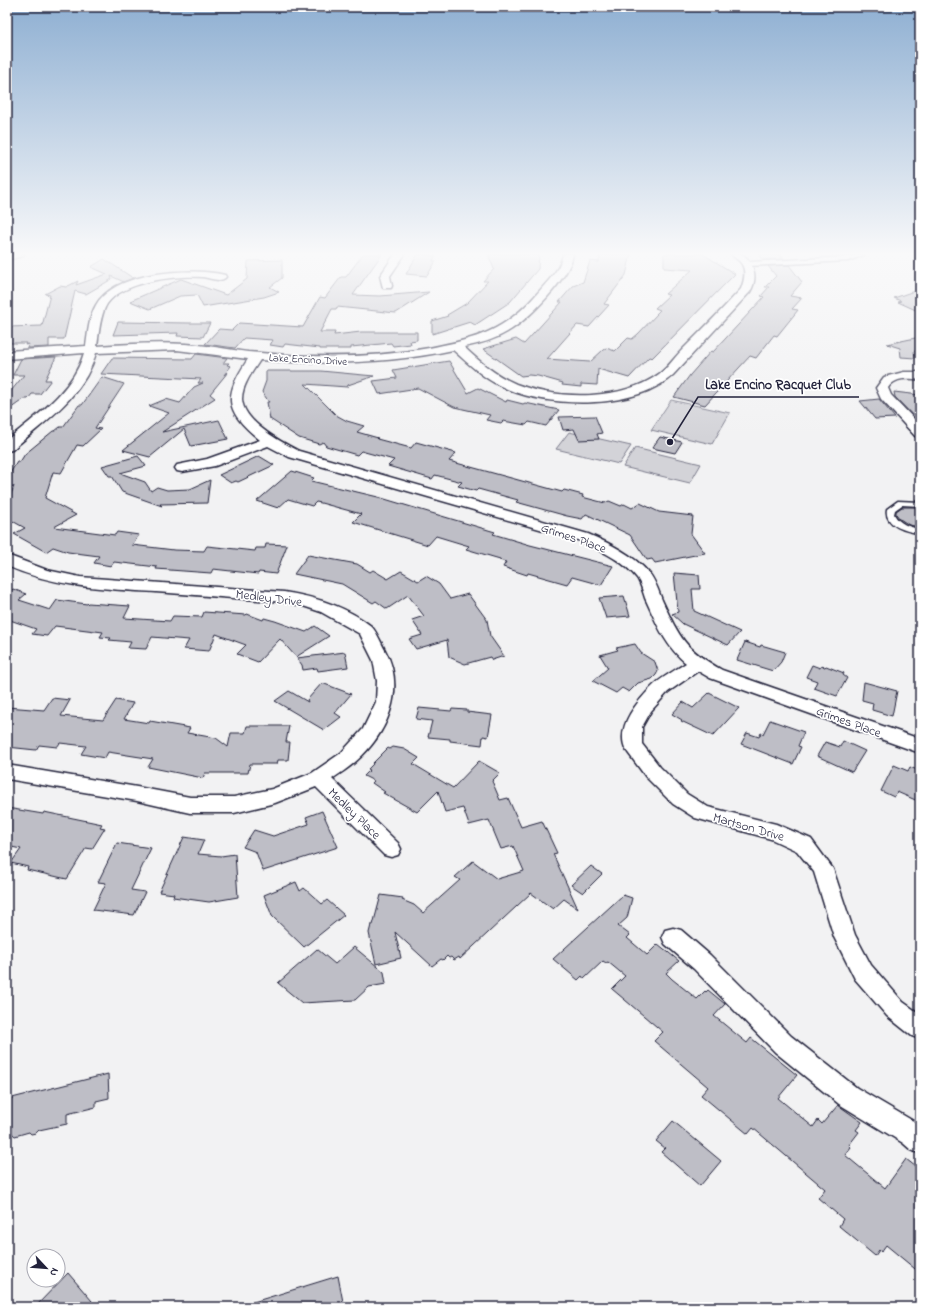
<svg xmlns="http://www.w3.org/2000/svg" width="927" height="1314" font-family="'Indie Flower',sans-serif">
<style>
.green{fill:#d3d3d8;stroke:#7a7a8a}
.building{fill:#bebec6;stroke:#22223b}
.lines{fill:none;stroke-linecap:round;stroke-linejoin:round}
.service-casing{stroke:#22223b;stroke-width:3}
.minor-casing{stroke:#22223b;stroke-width:3}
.service{fill:#fff;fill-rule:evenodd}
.minor{fill:#fff;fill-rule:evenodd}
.labels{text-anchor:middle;stroke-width:3.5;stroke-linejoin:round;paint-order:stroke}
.far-street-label{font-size:11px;fill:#22223b;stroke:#fff}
.street-label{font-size:13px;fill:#22223b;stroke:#fff}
.leader{fill:none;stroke:#22223b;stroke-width:1.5}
.callout-dot{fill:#22223b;stroke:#fff;stroke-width:1.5}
.callout-label{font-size:14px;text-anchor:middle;font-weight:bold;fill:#22223b;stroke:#fff;stroke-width:3.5;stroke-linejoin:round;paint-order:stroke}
</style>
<rect width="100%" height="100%" fill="#f2f2f3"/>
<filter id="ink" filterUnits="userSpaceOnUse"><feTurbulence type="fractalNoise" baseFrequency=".025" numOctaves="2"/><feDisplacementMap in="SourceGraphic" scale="8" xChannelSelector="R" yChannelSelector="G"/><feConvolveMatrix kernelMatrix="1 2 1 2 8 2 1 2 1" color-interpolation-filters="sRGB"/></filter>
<g filter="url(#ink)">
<path class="green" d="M671,400L730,413L712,444L651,430Z
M569,432L631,446L619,464L556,449Z
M635,448L701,464L690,483L623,467Z"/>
<path class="building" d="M363,254H382L353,295L380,296L429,292L396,313L337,307L336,309H332L320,332H335L334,335L361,332H417V340L410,341L411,344L393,346L391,343L351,347V349H320V348L285,344L283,347L270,345L273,340L244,338L235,348L205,344L219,329L232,330L239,323L303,327L320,297L325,298L341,277H346Z
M418,254L435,256L433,261H436L427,276L406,274Z
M488,254H539L538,269L510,302L475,325L470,322L432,334V321L448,316L447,315L467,303L488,281H483L494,269Z
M600,254H631L626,275L604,304L609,305L589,327L577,325L547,359L590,362L603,350L606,348L615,351L628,338L632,339L638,334L657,314H656L660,310L655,308L669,295L665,294L692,270L664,268V254H703L735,274L652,358L649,357L629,378L598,369L597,385L581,384V387L562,385L563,383L538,376L529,375L521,376L483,349L516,339L524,344L562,302H559L573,286L583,282L590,261L599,262Z
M759,254H780L784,259L763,260Z
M104,259L133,278L124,282L111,276L112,279L86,294L75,291L64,339H49V347L27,348L29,344L25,345L26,343H7V327L42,326L50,295L45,294L60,286L66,287L78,281L76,285L107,274L91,267Z
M282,260V278L270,287L279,292L264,297L203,307L197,295L180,296L150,309L130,301L181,279L226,295L247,279L248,261Z
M789,265L802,282L790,296L802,298L792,309L798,310L777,336L774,335L756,358L750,356L705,405L674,397L690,375L711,351L713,352L764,297L761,296L769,287H765L776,276L768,266Z
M920,289V312L898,302L901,301L894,298Z
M118,322L190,323H210L203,337L177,336L178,333L113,335Z
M920,337V353L914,351L915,358L901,357L900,348L887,344Z
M196,354L227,358L223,363H229L227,365L231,366L224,375L228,372L210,394L215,398L162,432L219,420L228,439L191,446L184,429L150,457L123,450L169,413L149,406L166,399L180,403L194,387L203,383H198L201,379L101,374L112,358L192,359Z
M56,357L45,380H51L40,394H32L28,399H24L7,411V396L24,375H13L21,359Z
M449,361L468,393L478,388L506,402L507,400L523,404L525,403L559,410L546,426L529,422L526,425L503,421L501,423L486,420L490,415L454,407L418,388L379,394L373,381L397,378L393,370Z
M266,371H321L374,376L348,385L347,387L305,384L336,415L347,421L364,426L357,432L378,438L377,439L407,447L411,448L416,442L456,453L449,461L562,492L564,490L583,495L582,497L605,503L609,501L621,506L624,504L632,508L640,503L659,512L693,516L691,534L705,553L655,563L652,559L647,560L630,535L586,514L582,519L567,516L516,502L518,500L478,489L476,491L458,486L462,482L435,475L432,479L388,466L394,460L361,451L357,455L326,446L323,442L319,444L299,438L270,419L267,402H269L262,392L266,381Z
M102,377L124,384L95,428L101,429L83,446L77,445L61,473L53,472L45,498L76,515L54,527L115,535L117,532L139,535L132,545L174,550L204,551L207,546L255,551L256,548H265L266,544L287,545L276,574L259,572L258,574L213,569L211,573L156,569L157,567L114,562L111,566L94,563L99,556L68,552L53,547L46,552L14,534L25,528L7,518V505L14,486L7,487V478L17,462H20L25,454L53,431H55L60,427H63L79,405H82Z
M894,392L920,395V423L895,397Z
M879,399L895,418L875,419L860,401Z
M595,416L602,433L597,434L599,439L579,440L574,429L563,430L559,417Z
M660,437L682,442L675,453L652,448Z
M138,456L146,466L120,473L145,482L151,491L157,487L167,490L190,489L210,480L207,503L160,504L162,506L122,492L112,476H109L102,466Z
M259,456L274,465L238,482L236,481L231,483L219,475Z
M292,471L314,478L311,481L378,497L495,532L493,534L530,545L613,566L601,585L572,577L567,584L528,573L527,575L503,567L506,562L499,560L500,559L466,549L469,546L436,536L428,545L353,522L361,514L321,503L316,502L312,506L288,499L278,508L257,501Z
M902,507H920V527L909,525L900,519L896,514V511Z
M308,555L357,564L370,572L373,570L388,579L401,571L418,581L426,576L439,584L450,599L468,594L487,620L490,636L504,656L492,660L490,657L465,664L449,657L447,640L416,649L409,639L422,635L412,620L424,616L408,595L387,609L376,601L373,603L342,584L294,574Z
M674,573L699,575L700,589H692L694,611L740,632L728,645L683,624L672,614L678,612Z
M13,589L26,594L19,600L50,610L57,600L87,604L88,603L130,606L124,618L170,621L173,616L202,617L204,612L246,615L247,614L263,620L264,618L275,621L306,632L315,626L329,636L296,657L280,639L258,662L237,654L246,645L216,634L209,651L184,649L189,640L152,637L146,649L128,648L131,642L109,640L111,638L100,637L103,632L55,626L47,636L32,634L36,629L7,619V594Z
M624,596L630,616L606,618L599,598Z
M745,642L760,647L761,645L785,652L781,662L773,671L737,660Z
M635,644L641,653L655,662L658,671L656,675L652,679L638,683L629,692L622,688L616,693L593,681L608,668L600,655L618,650L616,648Z
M345,652L348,667L318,671L317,668L303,670L302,665L297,658Z
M812,665L820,668L821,666L825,667L826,666L844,673L843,675L847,678L837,696L814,688L817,681L806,677Z
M864,682L897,691L892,716L872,710L873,703L862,700Z
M322,683L351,694L335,713L341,717L324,730L275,701L289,691L308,702L307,700Z
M709,693L739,708L713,736L681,721L682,720L672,714L683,702L693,708Z
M52,698L70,700L61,716L103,720L116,700L133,703L124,719L149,723L150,721L190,728L187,733L216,738L228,747L231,733H245L247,726H289L286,742H290L288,760H278L277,764H250L248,773H205L203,778L148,767L153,759L108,752L105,758L81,754L86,746L60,743L57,747L39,745L36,750L7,747V707L44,710Z
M419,708L451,711L452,709L467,710V712L492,715L488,737L483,736L482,745L450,741V739L428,737L432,721L416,719Z
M770,720L804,732L798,746L801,747L793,764L741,744L747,733L759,737L761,733L763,734Z
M843,741L865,751L852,772L817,756L825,742L840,747Z
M393,747L404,749L419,758L413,764L453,788L479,761L500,773L492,781L500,800L508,798L521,827L542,821L557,853L553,854L578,909L564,899L553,909L531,893L460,959L459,957L454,960L451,957L449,958L447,956L443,960L441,959L432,966L395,932L401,958L376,964L369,933L371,925H373L381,895L403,898L402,900L414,905L423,913L460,880L455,877L473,861L497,879L524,871L513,846L501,849L489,820L469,825L463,808L445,812L438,791L417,812L383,793L385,792L372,783L374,781L364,776L370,770L368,769L373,764H372L388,748L390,749Z
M894,765L908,771L910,767L920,771V802L897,792L894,797L881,791Z
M7,808L43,814L44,812L102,824L100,827L105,828L92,849L86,848L67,879L27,870L28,867L11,863L21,849L7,846Z
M322,811L338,847L263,871L256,852L243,847L254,830L273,836L309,824L306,817Z
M184,837L204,840L198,854L221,856L235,854L238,897L209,902L173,897L174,894L159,892Z
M117,843L151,848L131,890L145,892L134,915L93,910L106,883L98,882Z
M591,866L602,874L583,893L571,885Z
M296,882L300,891L304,888L322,904L327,900L344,915L304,947L272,916L264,895Z
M623,895L632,898L627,918L618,926L630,935L627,938L647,955L658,944L679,961L666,973L672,979L697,999L705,991L706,992L708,990L725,1004L714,1016L747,1043L751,1038L797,1075L778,1098L813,1127L818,1120L822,1124L838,1105L862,1122L856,1130L859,1132L849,1145L851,1147L845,1155L885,1188L906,1159L920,1170V1273L886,1245L881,1252L879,1250L875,1256L839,1226L843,1219L818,1198L825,1189L753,1128L748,1134L701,1095L708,1087L654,1041L663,1032L612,989L625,976L608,962L606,963L603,961L584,979L582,976L578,980L553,959Z
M354,947L384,972L386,984L369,987L355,1000L302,1003L278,983L317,949L335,964Z
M108,1074L109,1098L96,1101V1107L67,1114V1124L39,1130L36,1133L31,1134L29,1132L15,1136L7,1129V1103L12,1098Z
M673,1121L721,1161L700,1186L661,1152L665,1148L656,1141Z
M68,1273L92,1301L86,1307H35Z
M338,1276L344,1307H247V1304Z"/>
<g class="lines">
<g class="service-casing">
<path id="service" d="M860,254L864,255L848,261L747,266L744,264L747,262L848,257Z
M898,501L920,502V506L902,505L895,510L894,514C899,524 909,527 920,529V533C907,532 884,526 887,509Z"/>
</g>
<g class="minor-casing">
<path id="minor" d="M7,254H24L23,256L7,260Z
M395,254H405L390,276L392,286L391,288H383L380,276Z
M563,254H573C570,278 528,320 507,332C494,340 479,344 464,347C480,362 495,375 516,384C557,400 622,401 659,374C668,368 674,358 682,350C702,330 722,310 741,289C744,281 747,271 741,263C738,259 733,257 731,254H742C755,263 758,279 750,292L673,375C635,410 551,408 507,389C485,380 470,365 453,350C388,364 325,365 260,360C253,371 242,385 242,399C243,422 281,442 299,451L588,534C611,544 632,554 649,573C655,580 659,592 662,600C680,639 685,649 722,670L920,739V753L710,678L698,671L668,692L651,711L642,727V744L660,767L687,794L708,807L776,824L811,839L833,869L855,935L871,965L903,1002L920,1014V1039L912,1036L887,1016L855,979L834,937L814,872L797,851L771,839L695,818L673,804L646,777L626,750C614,727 640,698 655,684C664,676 676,670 686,663C665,646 656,622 645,598C643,592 641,584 637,578C622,559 599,550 578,540L289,457L268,446L215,466L182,472L177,471L175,468L177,465L207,459L260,440C223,410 224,396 248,359L177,350L96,353C85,395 43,423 12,450L7,451V440C36,416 73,391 84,353L7,359V351L86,346C88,333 89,317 96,305C115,271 192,267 225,275L226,277C221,283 210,278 203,277C178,275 123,281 107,304C100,315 99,333 97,346C126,344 156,342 185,344C206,345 227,349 248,352C309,358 369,359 429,348C475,339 503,332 535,296C546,283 560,271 563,254Z
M904,372H920V380C908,378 895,377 888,388L891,395L920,425V437L915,436L881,399L876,388L884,377Z
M7,555L47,570L80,577L284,592C315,597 346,606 371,626C377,632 381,643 385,650C407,690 387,735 354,763C347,769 339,774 332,779L398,843L401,849L398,855L391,857L384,855L316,787L275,803L234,813H190L137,801L7,779V765L137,787L190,797H234L272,789L312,773L341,753L363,729L376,702L377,681L373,660L360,634L321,612L303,606L284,602C241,599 199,595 156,592C105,589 54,587 7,566Z
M673,928L681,930L710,955L791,1036L857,1088L920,1125V1154L911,1150L903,1143L839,1104L775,1052L694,969L665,944L662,937L665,930Z"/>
</g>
<use href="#service" class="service"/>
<use href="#minor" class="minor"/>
</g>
</g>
<linearGradient id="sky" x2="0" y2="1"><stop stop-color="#8eafd2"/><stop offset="0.58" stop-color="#f9f9fa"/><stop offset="1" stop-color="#f9f9fa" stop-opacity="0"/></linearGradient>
<rect width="927" height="438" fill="url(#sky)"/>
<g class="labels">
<g class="far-street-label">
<text transform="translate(308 359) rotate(3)" y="4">Lake Encino Drive</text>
</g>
<g class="street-label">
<text transform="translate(574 537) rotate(19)" y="5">Grimes Place</text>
<text transform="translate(269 597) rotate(7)" y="5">Medley Drive</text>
<text transform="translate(849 721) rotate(20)" y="5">Grimes Place</text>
<text transform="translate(355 813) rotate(44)" y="5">Medley Place</text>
<text transform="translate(749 826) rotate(16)" y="5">Martson Drive</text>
</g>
</g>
<path class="leader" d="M670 442L698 397H859"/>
<circle class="callout-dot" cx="670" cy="442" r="4"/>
<g class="callout-label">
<text x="778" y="389">Lake Encino Racquet Club</text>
</g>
<rect width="927" height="1314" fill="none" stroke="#fff" stroke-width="24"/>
<rect x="12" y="12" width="903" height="1290" fill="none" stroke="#22223b" stroke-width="1.5" filter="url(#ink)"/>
<g transform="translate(46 1268) rotate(116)"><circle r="19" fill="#ffffff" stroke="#a7a7b1"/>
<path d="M0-3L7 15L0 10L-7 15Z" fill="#22223b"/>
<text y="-6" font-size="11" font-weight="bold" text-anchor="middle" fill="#22223b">N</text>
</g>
</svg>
